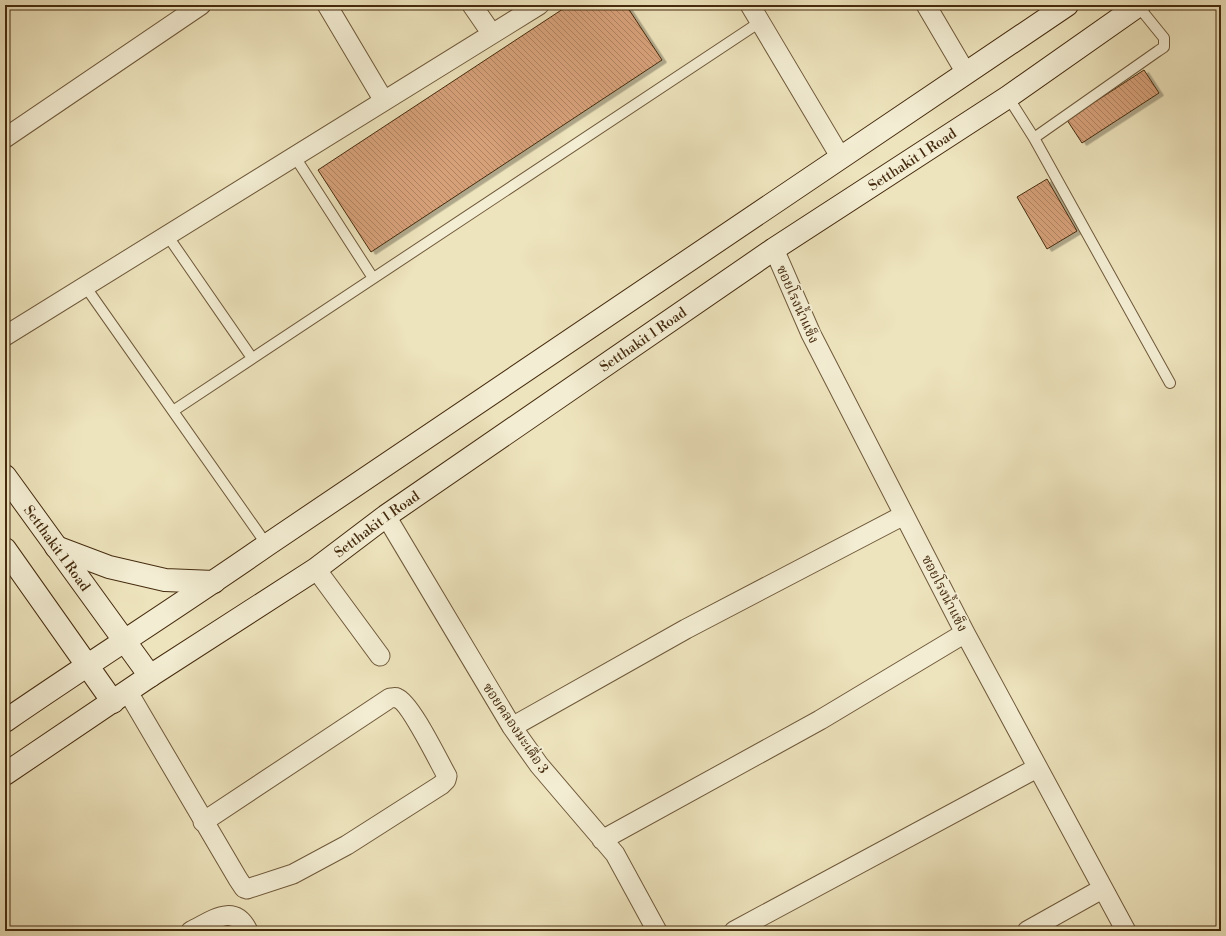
<svg xmlns="http://www.w3.org/2000/svg" width="1226" height="936" font-family="'Libre Bodoni','Noto Serif Thai',serif">
<style>
.building{fill:url(#building-back-hatch);stroke:#452b0e;filter:url(#shadow)}
.lines{fill:none;stroke-linecap:round;stroke-linejoin:round}
.service-casing{stroke:#6f593a;stroke-width:12}
.minor-casing{stroke:#6f593a;stroke-width:21}
.secondary-casing{stroke:#452b0e;stroke-width:24}
.service{stroke:#f3edd3;stroke-width:10}
.minor{stroke:#f3edd3;stroke-width:19}
.secondary{stroke:#f3edd3;stroke-width:22}
.labels{text-anchor:middle;stroke-width:4;stroke-linejoin:round;paint-order:stroke}
.street-label{font-size:14px;fill:#452b0e;stroke:#f3edd3}
</style>
<defs>
<pattern id="building-back-hatch" width="6" height="6" patternUnits="userSpaceOnUse"><rect width="6" height="6" fill="#d6a079"/><path d="M-1 5l2 2M0 0l6 6M5-1l2 2" fill="none" stroke="#af8362"/></pattern>
<filter id="shadow"><feDropShadow dx="4.5" dy="2.5" stdDeviation="0" flood-color="#0004"/></filter>
</defs>
<rect width="100%" height="100%" fill="#ede3bc"/>
<filter id="stains"><feTurbulence type="fractalNoise" baseFrequency=".005" numOctaves="4"/><feColorMatrix values="0 0 0 0 .2 0 0 0 0 .09 0 0 0 0 .02 0 0 0 .5 -.17"/></filter>
<radialGradient id="worn" r=".72"><stop offset=".6" stop-color="#630" stop-opacity="0"/><stop offset="1" stop-color="#630" stop-opacity=".3"/></radialGradient>
<path class="building" d="M569,5H626L662,60L371,252L318,170Z
M1144,70L1159,93L1082,143L1067,120Z
M1047,179L1077,231L1047,249L1017,197Z"/>
<g class="lines">
<g class="service-casing">
<path id="service" d="M1008,97L1034,138L1158,51L1164,47V38L1138,6
M1034,138L1170,383
M295,157L373,278
M167,235L252,358
M85,286L267,545
M173,411L760,22"/>
</g>
<g class="minor-casing">
<path id="minor" d="M327,5L384,101
M472,5L492,34
M750,5L841,158
M926,5L966,73
M5,138L201,5
M774,249L811,334L965,633L1126,931
M5,336L539,5
M386,516L512,727L539,765L615,854L657,931
M316,569L380,656
M128,692L238,879L244,888L247,889L293,874L347,845L441,785L446,780L447,776C439,762 410,702 397,698C395,697 392,698 390,698L203,822
M512,727L686,629L904,515
M602,840L820,720L965,633
M191,931C212,921 234,902 248,931
M734,931L1037,768
M1027,931L1102,889"/>
</g>
<g class="secondary-casing">
<g id="secondary">
<path id="s1" d="M5,476L150,676"/>
<path d="M56,547L109,567L165,580L214,582"/>
<path d="M5,549L113,702"/>
<path d="M5,721C92,661 181,605 267,545L1067,5"/>
<path id="s2" d="M5,774L150,676L316,569L386,516L774,249L1008,97L1139,5"/>
</g>
</g>
<use href="#service" class="service"/>
<use href="#minor" class="minor"/>
<use href="#secondary" class="secondary"/>
</g>
<g class="labels">
<g class="street-label">
<text dy="5" stroke="none"><textPath href="#s2" startOffset="1096">Setthakit 1 Road</textPath></text>
<text transform="translate(798 304) rotate(66)" y="5">ซอยโรงน้ำแข็ง</text>
<text dy="5" stroke="none"><textPath href="#s2" startOffset="772">Setthakit 1 Road</textPath></text>
<text dy="5" stroke="none"><textPath href="#s2" startOffset="448">Setthakit 1 Road</textPath></text>
<text dy="5" stroke="none"><textPath href="#s1" startOffset="89">Setthakit 1 Road</textPath></text>
<text transform="translate(945 593) rotate(63)" y="5">ซอยโรงน้ำแข็ง</text>
<text transform="translate(516 728) rotate(56)" y="5">ซอยคลองมะเดื่อ 3</text>
</g>
</g>
<rect width="1226" height="936" fill="none" stroke="#ede3bc" stroke-width="20"/>
<rect x="6" y="6" width="1214" height="924" fill="none" stroke="#452b0e" stroke-width="2"/>
<rect x="10" y="10" width="1206" height="916" fill="none" stroke="#452b0e"/>
<rect width="100%" height="100%" filter="url(#stains)"/>
<rect width="100%" height="100%" fill="url(#worn)"/>
</svg>
